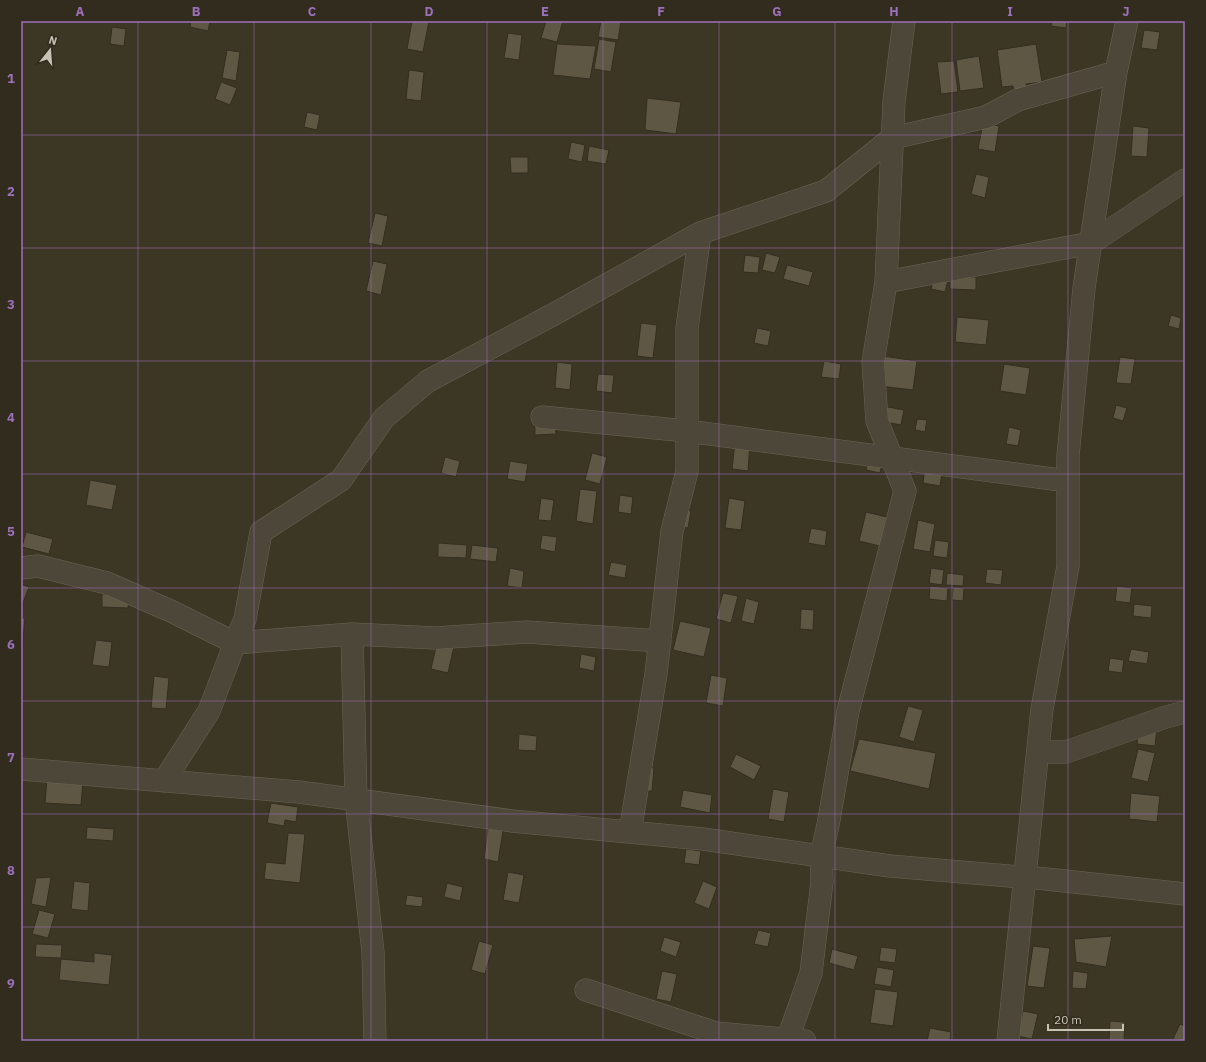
<svg xmlns="http://www.w3.org/2000/svg" width="1206" height="1062" font-family="'IBM Plex Sans',sans-serif">
<style>
.building{fill:#5e5744;stroke:#332e1f}
.lines{fill:none;stroke-linecap:round;stroke-linejoin:round}
.minor-casing{stroke:#6a6556;stroke-width:23}
.minor{stroke:#4c4738;stroke-width:22}
.grid{fill:none;stroke:#9d70ba;stroke-width:1;stroke-opacity:0.55}
.neatline{fill:none;stroke:#9d70ba;stroke-width:1.5}
.grid-label{font-size:13px;text-anchor:middle;font-weight:bold;fill:#9d70ba}
</style>
<rect width="100%" height="100%" fill="#3c3624"/>
<path class="building" d="M191,21H210L208,31L190,27Z
M412,21H429L423,52L407,49Z
M546,21H563L557,42L541,38Z
M601,21H621L618,40L598,37Z
M1052,21H1067L1066,28L1051,26Z
M112,27L126,29L124,46L110,44Z
M1144,30L1160,32L1157,50L1141,48Z
M508,33L522,35L519,60L504,58Z
M599,39L616,42L611,72L594,69Z
M557,44L596,46L590,79L553,75Z
M1036,44L1042,82L1026,84L1028,95L1015,97L1013,86L1002,87L997,50Z
M227,50L240,52L236,81L222,78Z
M979,56L984,88L960,91L956,60Z
M954,61L958,92L941,94L937,62Z
M409,70L424,72L421,101L406,99Z
M221,82L237,88L230,105L215,99Z
M647,98L681,102L676,134L645,130Z
M307,112L320,115L317,130L304,127Z
M983,123L999,126L995,152L978,149Z
M1133,126L1149,128L1147,157L1131,156Z
M571,142L585,145L582,162L568,159Z
M589,146L609,150L606,164L587,161Z
M510,157H528V173H511Z
M976,174L989,177L985,198L971,194Z
M375,213L388,216L382,246L368,243Z
M766,253L780,257L775,273L762,270Z
M745,255L760,257L758,273L743,272Z
M373,261L387,264L381,295L366,291Z
M787,265L813,272L809,286L783,279Z
M950,276L976,277V290L950,289Z
M934,277L948,280L945,292L931,289Z
M1171,315L1181,318L1179,329L1168,326Z
M957,317L989,320L986,345L955,342Z
M641,323L657,325L653,358L637,356Z
M757,328L771,331L768,346L754,343Z
M883,356L917,361L913,390L879,386Z
M1120,357L1135,359L1131,384L1116,383Z
M824,361L841,364L839,379L821,377Z
M557,362L572,364L570,390L555,388Z
M1004,364L1030,368L1026,395L1000,391Z
M598,374L614,375L612,393L596,391Z
M877,405L904,410L901,425L874,420Z
M1116,405L1127,408L1123,421L1113,418Z
M917,419L927,420L925,432L915,430Z
M555,424L556,434L535,435V425Z
M1009,427L1021,430L1018,446L1006,444Z
M735,442L750,443L748,471L732,469Z
M592,453L607,457L600,484L585,480Z
M869,456L883,459L880,473L866,470Z
M445,457L460,461L456,477L441,473Z
M510,461L528,464L525,482L507,479Z
M925,465L943,468L940,486L923,483Z
M90,480L117,485L112,510L86,505Z
M580,489L597,491L593,524L576,521Z
M620,495L633,497L631,514L618,512Z
M541,498L554,500L551,521L538,520Z
M729,498L745,501L741,530L725,528Z
M673,508L691,511L688,528L670,525Z
M866,512L895,519L888,548L859,541Z
M918,520L935,524L930,552L913,549Z
M811,528L827,531L825,546L808,543Z
M26,532L53,539L49,554L22,547Z
M542,535L557,537L555,552L540,549Z
M935,540L949,542L947,558L933,556Z
M438,543L467,545L466,558L438,557Z
M472,545L498,548L496,562L470,559Z
M611,562L627,565L625,578L608,575Z
M510,568L524,571L522,588L507,586Z
M931,568L944,570L942,585L929,583Z
M987,569L1003,570L1001,585L985,583Z
M947,573L964,575L963,586L946,585Z
M21,584L29,587L21,608Z
M930,586L948,588L947,601L929,599Z
M1117,586L1132,588L1130,603L1115,601Z
M953,587L964,588L963,601L952,600Z
M723,593L738,596L731,623L716,619Z
M102,594L129,595L128,608L102,607Z
M746,598L759,602L754,624L741,621Z
M1134,604L1152,606L1151,618L1133,616Z
M801,609L814,610L813,630L800,629Z
M21,618H25L22,650H21Z
M680,621L711,628L704,657L673,650Z
M438,638L455,642L448,673L431,669Z
M96,640L112,642L109,667L92,665Z
M1131,649L1149,652L1147,664L1128,661Z
M581,654L596,657L594,671L579,668Z
M1110,658L1124,660L1122,673L1108,671Z
M711,675L727,678L723,706L706,703Z
M154,676L169,678L166,709L151,708Z
M908,706L923,710L914,742L899,737Z
M1139,718L1158,720L1155,746L1137,744Z
M519,734L537,736L536,751L518,750Z
M859,739L936,753L929,789L850,771Z
M1138,749L1155,753L1148,782L1131,778Z
M736,754L761,766L754,780L730,767Z
M638,766L654,768L652,791L635,790Z
M47,779L83,781L81,805L45,803Z
M773,789L789,792L784,822L768,819Z
M683,790L712,795L710,813L680,807Z
M1131,793L1160,796L1157,822L1129,819Z
M271,803L298,807L296,822L285,820L284,826L267,823Z
M87,827L114,829L113,841L86,839Z
M488,828L503,831L498,862L484,859Z
M288,833L305,834L300,883L264,879L266,862L285,864Z
M686,849L701,851L699,865L684,863Z
M508,872L524,875L519,903L503,900Z
M51,877L46,907L31,904L36,878Z
M74,881L90,883L88,911L71,909Z
M703,881L717,887L709,909L694,903Z
M447,883L463,887L460,901L444,897Z
M407,895L423,897L422,907L405,905Z
M39,910L55,914L48,938L32,934Z
M758,930L771,933L768,947L754,944Z
M1112,936L1106,967L1076,962L1074,939Z
M664,937L681,942L676,957L660,951Z
M479,941L493,945L485,974L471,970Z
M36,944L62,945L61,958L35,957Z
M1033,946L1050,948L1044,988L1027,986Z
M881,947L897,949L895,963L879,961Z
M832,949L858,956L854,970L829,963Z
M94,953L112,955L109,985L59,980L61,959L94,962Z
M877,967L894,970L891,987L874,984Z
M662,971L677,974L671,1002L656,999Z
M1073,971L1088,973L1086,989L1072,988Z
M875,989L898,992L893,1026L870,1023Z
M1023,1011L1038,1014L1032,1039L1017,1036Z
M1110,1021L1125,1022L1124,1041H1109Z
M1180,1024L1185,1026V1041L1173,1039Z
M930,1028L951,1032L950,1041H927Z"/>
<g class="lines">
<g class="minor-casing">
<path id="minor" d="M886,282L1091,243L1185,180
M542,417L687,431L1068,481
M21,568L38,566L107,583L173,612L235,643L352,634L435,638L527,632L660,641
M352,634L356,799L373,952L375,1041
M1038,752H1066L1166,717L1185,712
M21,769L299,792L512,821L703,839L890,866L1046,879L1185,894
M164,781L209,711L235,643L245,619L261,532L341,480L384,418L428,381L556,313L700,233L826,191L892,138L986,117L1018,100L1116,72
M630,832L656,674L672,531L687,471V328L700,233
M586,990L716,1033L805,1041
M787,1041L811,973L822,882L821,856L828,825L848,711L905,491L877,421L873,362L886,282L894,101L904,21
M1008,1041L1042,709L1068,566V456L1084,288L1116,72L1127,21"/>
</g>
<use href="#minor" class="minor"/>
</g>
<path class="grid" d="M138,21V1041M254,21V1041M371,21V1041M487,21V1041M603,21V1041M719,21V1041M835,21V1041M952,21V1041M1068,21V1041M21,135H1185M21,248H1185M21,361H1185M21,474H1185M21,588H1185M21,701H1185M21,814H1185M21,927H1185"/>
<rect width="1206" height="1062" fill="none" stroke="#312c1d" stroke-width="44"/>
<g transform="translate(50 50) rotate(17)" stroke="#312c1d" stroke-width="3" paint-order="stroke">
<path d="M0-3L7 15L0 10L-7 15Z" fill="#c7c3b4"/>
<text y="-6" font-size="11" font-weight="bold" text-anchor="middle" fill="#c7c3b4">N</text>
</g>
<path d="M1048 1024v6h75v-6" fill="none" stroke="#c7c3b4" stroke-width="2"/>
<text x="1054" y="1024" font-size="12" fill="#c7c3b4" stroke="#312c1d" stroke-width="3" paint-order="stroke">20 m</text>
<rect x="22" y="22" width="1162" height="1018" class="neatline"/>
<g class="grid-label">
<text x="80" y="16">A</text>
<text x="196" y="16">B</text>
<text x="312" y="16">C</text>
<text x="429" y="16">D</text>
<text x="545" y="16">E</text>
<text x="661" y="16">F</text>
<text x="777" y="16">G</text>
<text x="894" y="16">H</text>
<text x="1010" y="16">I</text>
<text x="1126" y="16">J</text>
<text x="11" y="83">1</text>
<text x="11" y="196">2</text>
<text x="11" y="309">3</text>
<text x="11" y="422">4</text>
<text x="11" y="536">5</text>
<text x="11" y="649">6</text>
<text x="11" y="762">7</text>
<text x="11" y="875">8</text>
<text x="11" y="988">9</text>
</g>
</svg>
